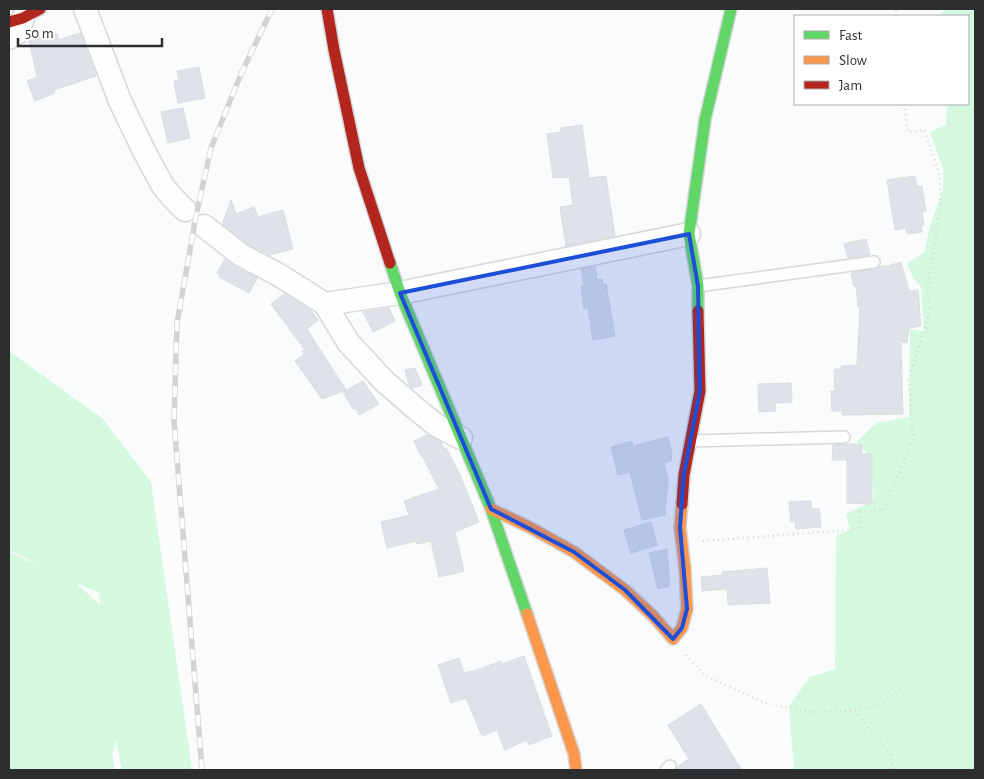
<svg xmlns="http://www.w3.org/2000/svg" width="984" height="779" font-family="'Alegreya Sans',sans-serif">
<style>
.green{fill:#d4f9df;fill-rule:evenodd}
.building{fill:#dee3e9;stroke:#dbdcde}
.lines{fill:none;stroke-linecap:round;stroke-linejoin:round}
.lane-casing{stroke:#d6d7d8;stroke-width:14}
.street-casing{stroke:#d6d7d8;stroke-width:25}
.fast-casing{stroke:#d6d7d8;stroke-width:14}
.slow-casing{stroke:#d6d7d8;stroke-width:14}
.jam-casing{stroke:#d6d7d8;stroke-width:14}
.path{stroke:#d9d9d9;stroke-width:3;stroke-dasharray:1 4;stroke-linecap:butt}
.lane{stroke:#fefeff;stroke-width:11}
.street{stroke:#fefeff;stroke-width:22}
.fast{stroke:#63d668;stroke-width:11}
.slow{stroke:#ff974d;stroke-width:11}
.jam{stroke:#b3261e;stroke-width:11}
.rail-casing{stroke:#d3d3d3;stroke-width:5.5}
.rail{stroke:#fff;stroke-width:4;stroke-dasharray:11;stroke-linecap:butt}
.marked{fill:#1d4ed8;fill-opacity:0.2;stroke:#1d4ed8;stroke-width:4;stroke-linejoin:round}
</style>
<rect width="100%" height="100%" fill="#f9fbfd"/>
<path class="green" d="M947,9H975V770H794L789,706L810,677L835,669L836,536L850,530L846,514L874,500L871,459L857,441L876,423L909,417L910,329L924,332L921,287L913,277L907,263L924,253L930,226L943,190V169L930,132L946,125L947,104H968V16H942L941,13Z
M9,351L103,419L151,482L192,770H122L116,740L112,755L115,770H9V552L45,568L9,550ZM76,583L99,593L100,605Z"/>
<path class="building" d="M80,33L96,76L54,90L55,93L35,101L27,81L37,77L29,40L57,34L59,40Z
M199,67L205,98L178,103L174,81L179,80L177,71Z
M183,108L190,138L168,143L161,112Z
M582,125L589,178L606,176L615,236L566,246L560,207L573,205L569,177L553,178L547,134L561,132V128Z
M915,176L917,187L922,186L926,211L922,212L924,225H921L922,232L907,234L906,228L895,230L887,180Z
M231,200L236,214L254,207L258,217L283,210L293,249L270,255L248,244L223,225V222Z
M866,239L870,255L848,258L844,244Z
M225,259L235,267L257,278L249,293L219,277L220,274L217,273Z
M901,262L909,291L918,290L921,326L909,328L907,343L901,342L903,414L842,415V411H832L831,391H835L834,369H841V366L857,365L860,307H858L856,286H854L851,273L875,269L880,266H888Z
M595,266L597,280L602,279L603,284H606L615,336L593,340L588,308L584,309L581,286L584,285L581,269Z
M284,294L310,310L318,320L307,329L346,390L322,399L295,361L304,354L302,351L305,350L271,304Z
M389,308L395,321L373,332L363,312Z
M415,368L422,385L412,388L409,385L405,370Z
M363,381L379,404L359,415L355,408L353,409L343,392Z
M791,383L792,402L775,403L776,411L759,412L758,384Z
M427,435L441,442L444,449L446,448L461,477L479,522L455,532L464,571L439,577L431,541L417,544L416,541L387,548L381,522L409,515L404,501L439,489L422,455L421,456L414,441Z
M668,437L672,454L671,461L664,463L668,480L665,515L642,520L630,472L618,475L611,447L632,441L633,446Z
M844,444H862V454H872V504L847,503V460H832L833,445Z
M811,501V509H819L821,527L796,529L795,522H791L789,502Z
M651,522L657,545L631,553L624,530Z
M667,549L670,586L658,589L649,553Z
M767,568L770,603L728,605L727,589L702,591L701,577L723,575L722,572Z
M524,656L552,736L529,745L527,740L505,750L497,730L482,736L466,698L451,703L438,665L459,658L464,673L471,671V672L501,661L502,664Z
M701,704L731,753L742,770H676L677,767L689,759L668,725Z"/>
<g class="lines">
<g class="lane-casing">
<path id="lane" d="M698,286L874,262
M690,441L844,437
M666,770L670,766"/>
</g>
<g class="street-casing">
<path id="street" d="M85,9L120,101L144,151L163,186L172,197L185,210
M9,38L17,33L23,18
M204,226L241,255L279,275L325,304L400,293L689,234
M325,304L348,342L383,380L415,408L436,425L461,438"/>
</g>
<g class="fast-casing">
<path id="fast" d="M390,263L400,293L491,509L527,614
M698,311V286L689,234L705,120L731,9"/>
</g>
<g class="slow-casing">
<path id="slow" d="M491,509L531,528L574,552L625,590L653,616L673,639L682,628L687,609L685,569L680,527L682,504
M527,614L574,754L576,770"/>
</g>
<g class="jam-casing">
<path id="jam" d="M327,9L334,50L359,168L390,263
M9,22L23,18L40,9
M682,504L684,475L700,391L698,311"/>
</g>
<path class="path" d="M896,16V9
M703,541L861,529L860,512L884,510L913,440L909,379L929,312L928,284L941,206L939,172L924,130L908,132L904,104
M686,655L704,675L765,703L811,712L855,711L882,703L907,685
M855,711L890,754L893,770"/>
<use href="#lane" class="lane"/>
<use href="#street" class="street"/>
<use href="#fast" class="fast"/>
<use href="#slow" class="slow"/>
<use href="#jam" class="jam"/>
<g class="rail-casing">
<path id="rail" d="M202,770L174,421L177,323L196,216L211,148L241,74L272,9"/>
</g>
<use href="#rail" class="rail"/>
</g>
<path class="marked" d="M689,234L698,286L700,391L684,475L680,527L687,609L682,628L673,639L625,590L574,552L491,509L400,293Z"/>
<rect width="984" height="779" fill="none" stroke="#2c2e2f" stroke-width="20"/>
<rect x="794" y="15" width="175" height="90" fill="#ffffff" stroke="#ababac"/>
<rect x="804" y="31" width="25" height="8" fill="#63d668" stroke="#ababac"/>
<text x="839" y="40" font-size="15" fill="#2c2e2f">Fast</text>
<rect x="804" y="56" width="25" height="8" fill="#ff974d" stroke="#ababac"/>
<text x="839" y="65" font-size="15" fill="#2c2e2f">Slow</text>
<rect x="804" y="81" width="25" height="8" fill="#b3261e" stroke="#ababac"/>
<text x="839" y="90" font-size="15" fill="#2c2e2f">Jam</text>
<path d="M18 38v8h144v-8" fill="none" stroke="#2c2e2f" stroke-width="2.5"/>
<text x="25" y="38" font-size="15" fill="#2c2e2f" stroke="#ffffff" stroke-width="4" paint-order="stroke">50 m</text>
</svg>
